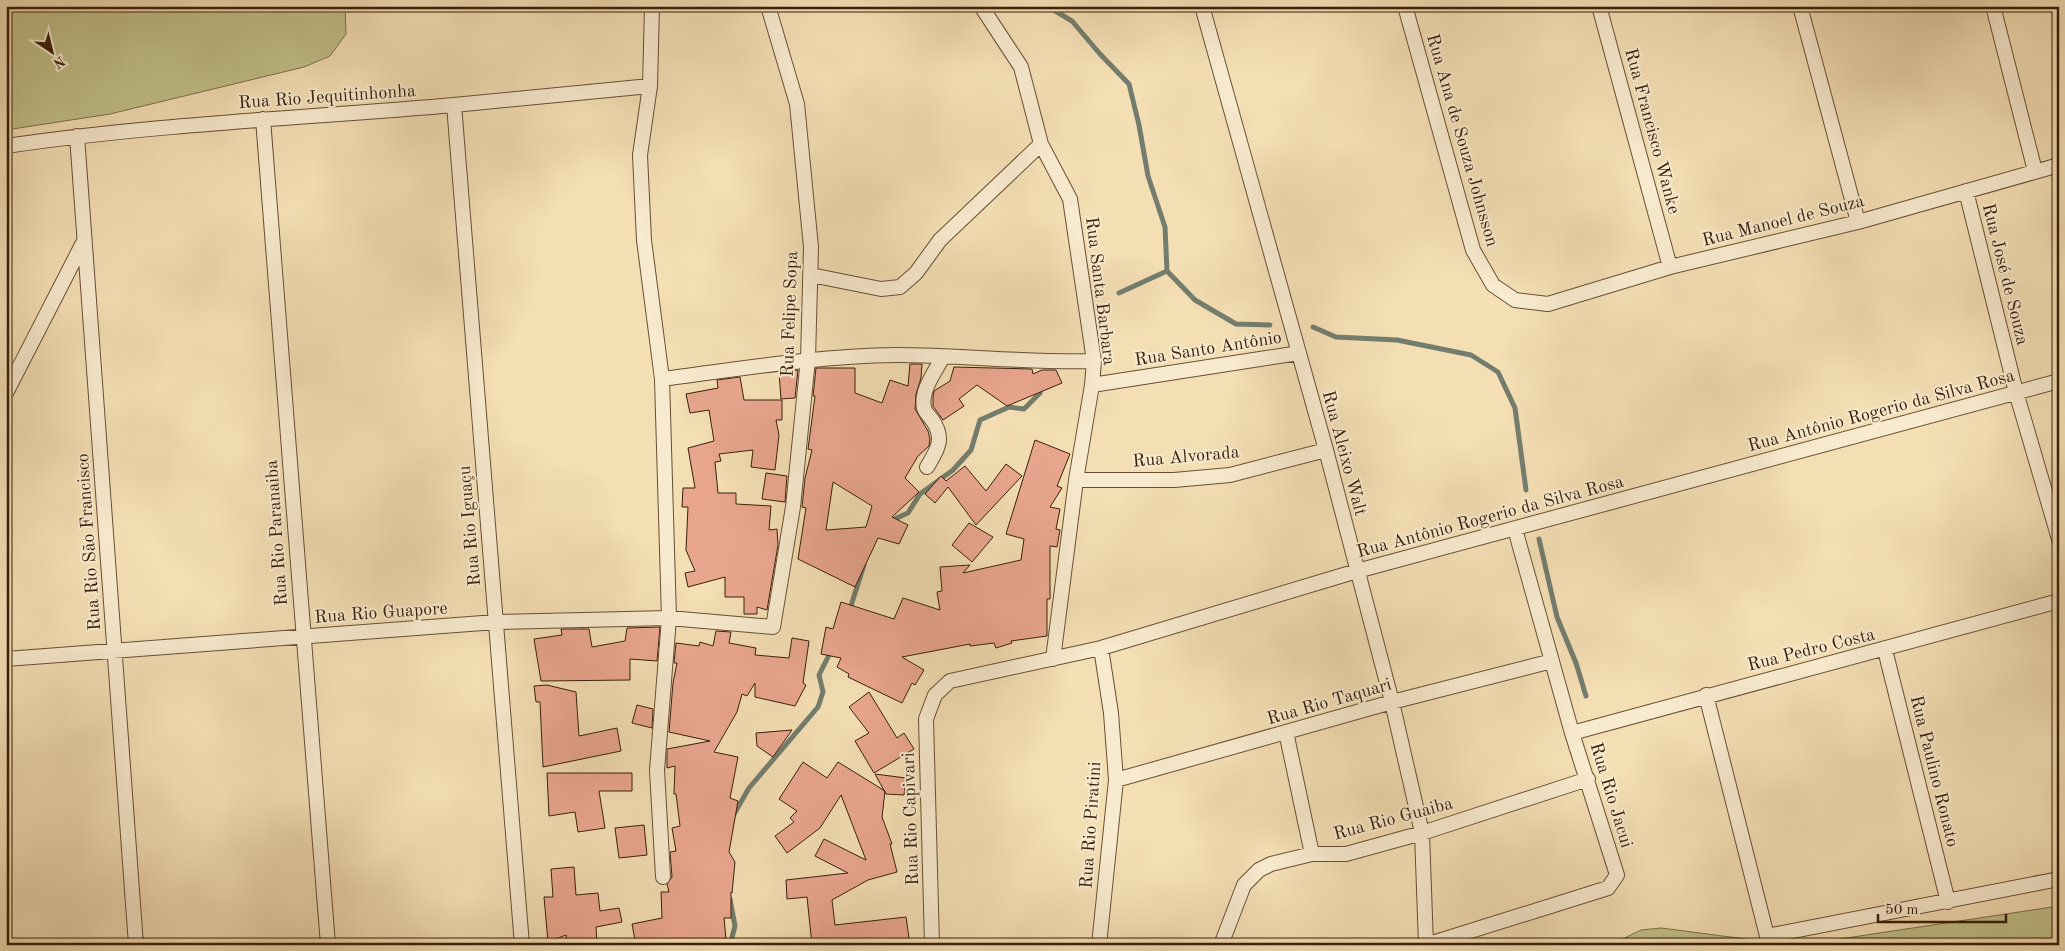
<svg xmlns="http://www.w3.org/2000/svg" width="2065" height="951" font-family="'Old Standard TT',serif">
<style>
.green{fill:#c1c089;stroke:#7c704a}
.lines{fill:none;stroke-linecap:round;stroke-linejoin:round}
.stream{stroke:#747d6d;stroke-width:5}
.building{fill:#e9a68f;stroke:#381f0a;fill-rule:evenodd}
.street-casing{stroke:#674f34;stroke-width:16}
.street{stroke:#f8eace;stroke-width:14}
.labels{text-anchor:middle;stroke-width:4;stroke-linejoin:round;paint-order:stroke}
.street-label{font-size:18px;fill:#381f0a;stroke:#f8eace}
</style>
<rect width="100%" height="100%" fill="#f4deb4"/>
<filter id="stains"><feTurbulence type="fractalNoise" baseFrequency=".004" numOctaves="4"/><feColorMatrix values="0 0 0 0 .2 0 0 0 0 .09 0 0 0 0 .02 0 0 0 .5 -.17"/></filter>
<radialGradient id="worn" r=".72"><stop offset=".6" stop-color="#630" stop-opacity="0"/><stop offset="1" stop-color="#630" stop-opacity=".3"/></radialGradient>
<path class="green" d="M6,6H345L346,34L330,56L304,67L110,114L6,130Z
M2059,906V945H1610L1641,930L1661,928L1769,942L1813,943Z"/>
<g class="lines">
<path class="stream" d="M1047,6L1072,21L1100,54L1129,84L1139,125L1148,176L1165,227L1167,271L1195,300L1236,324L1270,325
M1119,293L1167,271
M1313,327L1336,337L1397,340L1471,355L1498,372L1515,408L1526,490
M890,521L908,513L920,494L953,470L971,450L980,420L1009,407L1024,409L1040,393
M1539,539L1557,617L1576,663L1586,696
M849,612L864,565
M733,816L749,788L818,707L823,692L819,675L831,651
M730,945L735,926L730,899"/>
</g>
<path class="building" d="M910,364H922L921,378L916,394L915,409L928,431L930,439L929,446L918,456L905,478L919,492L892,517L908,525L899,544L878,538L855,587L798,559L806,508L802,507L805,478L812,450L808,449L815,396H813L816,368H855V393L882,403L890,380L908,386ZM833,482L872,506L866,527L826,530Z
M954,367L1032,369L1033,374L1042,370H1056L1062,383L1007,406L977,385L959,399L964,406L943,420L933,406V397L934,391L950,381Z
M798,370L795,398L781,399L779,372Z
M740,377L744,400H782V420H776L779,435L775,470L751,467L753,450L719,454L721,461L715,462L718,493H736V504L771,506L769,530L777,529L778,545L767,610L757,607V614H744V597H725V577L688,587L685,573L695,571L686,550L688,507H682L683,488H695L688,448L714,441L709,410L690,413L686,394L718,388L717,380Z
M1035,440L1070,454L1057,486L1062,488L1050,507L1060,509L1056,529L1060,530L1057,547L1050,546V599H1047V636L1011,641L1012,643L996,648L994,643L970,646V644L902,657L924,670L915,685L912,683L902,703L848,677L849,674L837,667L841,658L821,654L826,627L833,629L841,602L894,619L903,598L940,610L937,592L942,591L940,567L970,565L963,573L1021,560L1024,539L1006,534Z
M1006,464L1022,476L976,525L948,487L935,503L925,494L941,476L946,481L965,466L986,491Z
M766,473L787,476L785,502L762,499Z
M969,523L993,537L972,562L952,545Z
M660,627L657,661L630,659V680L541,681L534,639L562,635L561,629H589L592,647L625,641L627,628Z
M716,631L731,632L729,643L756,648L755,655L789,658L792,638L809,641L803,683L806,685L795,706L755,697V683L747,696L742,694L737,712L714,752L738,757L730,798L738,801L729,852L735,862L732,893L731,892V918H724L726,939L707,941L695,945H636L632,924L662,918L661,892H669L667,884L672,877L670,852L676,851L672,828L680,826L676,794H674L675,766L667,768V749L710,741L669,732L673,683L677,663H674L676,643L699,646L700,642L713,646Z
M547,685L576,692L579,736L617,728L621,751L543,767L540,702H536L534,686Z
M869,692L897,738L904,733L914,749L874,773L855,741L869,733L849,707Z
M637,705L653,709L652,728L632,723Z
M792,730L773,757L757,746L756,733Z
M803,762L827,778L838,762L885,791L882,817L892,844H890L897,872L868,880L832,900L835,925L906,917L910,945H812L807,897L787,899L786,880L848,873L815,856L824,839L866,860L841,795L820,828L787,853L775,836L794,822L790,818L797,811L779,799Z
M547,773H632V791H599L605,828L578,832L575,812L549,816Z
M875,774L906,778L904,795L886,794Z
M644,825L647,855L619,858L615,828Z
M574,867L576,895L598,893L600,911L619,908L622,922L596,927L597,945H567L566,935L548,942L544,897H553L551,869Z"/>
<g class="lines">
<g class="street-casing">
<path id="street" d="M652,6L650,86L640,155L644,240L662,379L669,618L657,770L663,877
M981,6L1021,67L1041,144L1070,199L1094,361L1092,385L1076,480L1053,659
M1202,6L1326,450L1392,702L1422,833L1426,945
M1405,6L1473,250L1493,285L1515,300L1548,304L1670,267L1858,222L2059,165
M1599,6L1670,267
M1800,6L1858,222
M1993,6L2035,171
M454,105L522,945
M263,119L328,945
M77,136L136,945
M6,146C155,124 305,118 454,105C520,99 585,92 650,86
M1966,191L2016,392L2059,539
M811,275L881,289L900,287L916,273L940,240L1041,144
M662,379C740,369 817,356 896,355C962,355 1028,363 1094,361
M1092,385L1299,353
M6,393L84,241
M927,467C937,450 945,440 933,421C930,417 925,412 924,408C920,391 936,370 943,357
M1076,480H1174L1230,475L1326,450
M1885,650L1948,902
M6,659L496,622L669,618L773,627L793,507L808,359L811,247L797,104L768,6
M1706,695L1767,936L2059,879
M1286,732L1312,854
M1572,733L2059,601
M1116,780L1392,702L1552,661
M932,945L926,719L935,695L950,681L1101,648L1357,571L2059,381
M1099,945L1116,780L1111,713L1101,648
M1221,945L1244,885L1259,870L1271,864L1312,854H1346L1422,833L1588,779
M1426,945L1608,888L1617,875L1572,733L1515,529"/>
</g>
<use href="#street" class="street"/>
</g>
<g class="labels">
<g class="street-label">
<text transform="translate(327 96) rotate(-4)" y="6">Rua Rio Jequitinhonha</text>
<text transform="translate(1653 131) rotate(75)" y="6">Rua Francisco Wanke</text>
<text transform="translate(1463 140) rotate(74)" y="6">Rua Ana de Souza Johnsson</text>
<text transform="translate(1783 220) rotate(-14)" y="6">Rua Manoel de Souza</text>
<text transform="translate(2006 274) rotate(76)" y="6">Rua José de Souza</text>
<text transform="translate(1101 291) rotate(83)" y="6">Rua Santa Barbara</text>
<text transform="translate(789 314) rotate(-88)" y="6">Rua Felipe Sopa</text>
<text transform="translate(1208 348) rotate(-9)" y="6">Rua Santo Antônio</text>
<text transform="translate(1881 410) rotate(-15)" y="6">Rua Antônio Rogerio da Silva Rosa</text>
<text transform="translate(1345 453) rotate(75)" y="6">Rua Aleixo Walt</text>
<text transform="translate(1186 456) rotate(-5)" y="6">Rua Alvorada</text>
<text transform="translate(1490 516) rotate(-15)" y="6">Rua Antônio Rogerio da Silva Rosa</text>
<text transform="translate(469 526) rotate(-95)" y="6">Rua Rio Iguaçu</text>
<text transform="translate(276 533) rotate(-94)" y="6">Rua Rio Paranaiba</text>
<text transform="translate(88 542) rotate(-94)" y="6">Rua Rio São Francisco</text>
<text transform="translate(381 612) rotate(-4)" y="6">Rua Rio Guapore</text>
<text transform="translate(1811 649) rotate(-14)" y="6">Rua Pedro Costa</text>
<text transform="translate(1329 701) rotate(-16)" y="6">Rua Rio Taquari</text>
<text transform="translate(1935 771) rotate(76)" y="6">Rua Paulino Ronato</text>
<text transform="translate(1612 795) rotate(73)" y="6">Rua Rio Jacui</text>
<text transform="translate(1393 818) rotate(-15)" y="6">Rua Rio Guaiba</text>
<text transform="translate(910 819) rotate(-92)" y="6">Rua Rio Capivari</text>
<text transform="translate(1090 825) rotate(-86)" y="6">Rua Rio Piratini</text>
</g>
</g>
<rect width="2065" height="951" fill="none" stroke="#f4deb4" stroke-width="25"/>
<rect x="8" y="8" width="2050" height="936" fill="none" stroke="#381f0a" stroke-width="2.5"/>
<rect x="12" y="12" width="2040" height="926" fill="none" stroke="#381f0a"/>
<g transform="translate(52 52) rotate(145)" stroke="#f8eace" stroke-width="4" paint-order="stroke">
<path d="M0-4L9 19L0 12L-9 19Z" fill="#381f0a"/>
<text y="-8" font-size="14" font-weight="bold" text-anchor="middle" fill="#381f0a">N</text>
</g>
<path d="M1878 914v8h128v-8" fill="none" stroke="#381f0a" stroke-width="2.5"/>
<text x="1885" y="914" font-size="15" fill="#381f0a" stroke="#f8eace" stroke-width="4" paint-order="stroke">50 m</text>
<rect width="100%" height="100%" filter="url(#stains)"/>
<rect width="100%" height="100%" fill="url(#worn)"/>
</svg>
